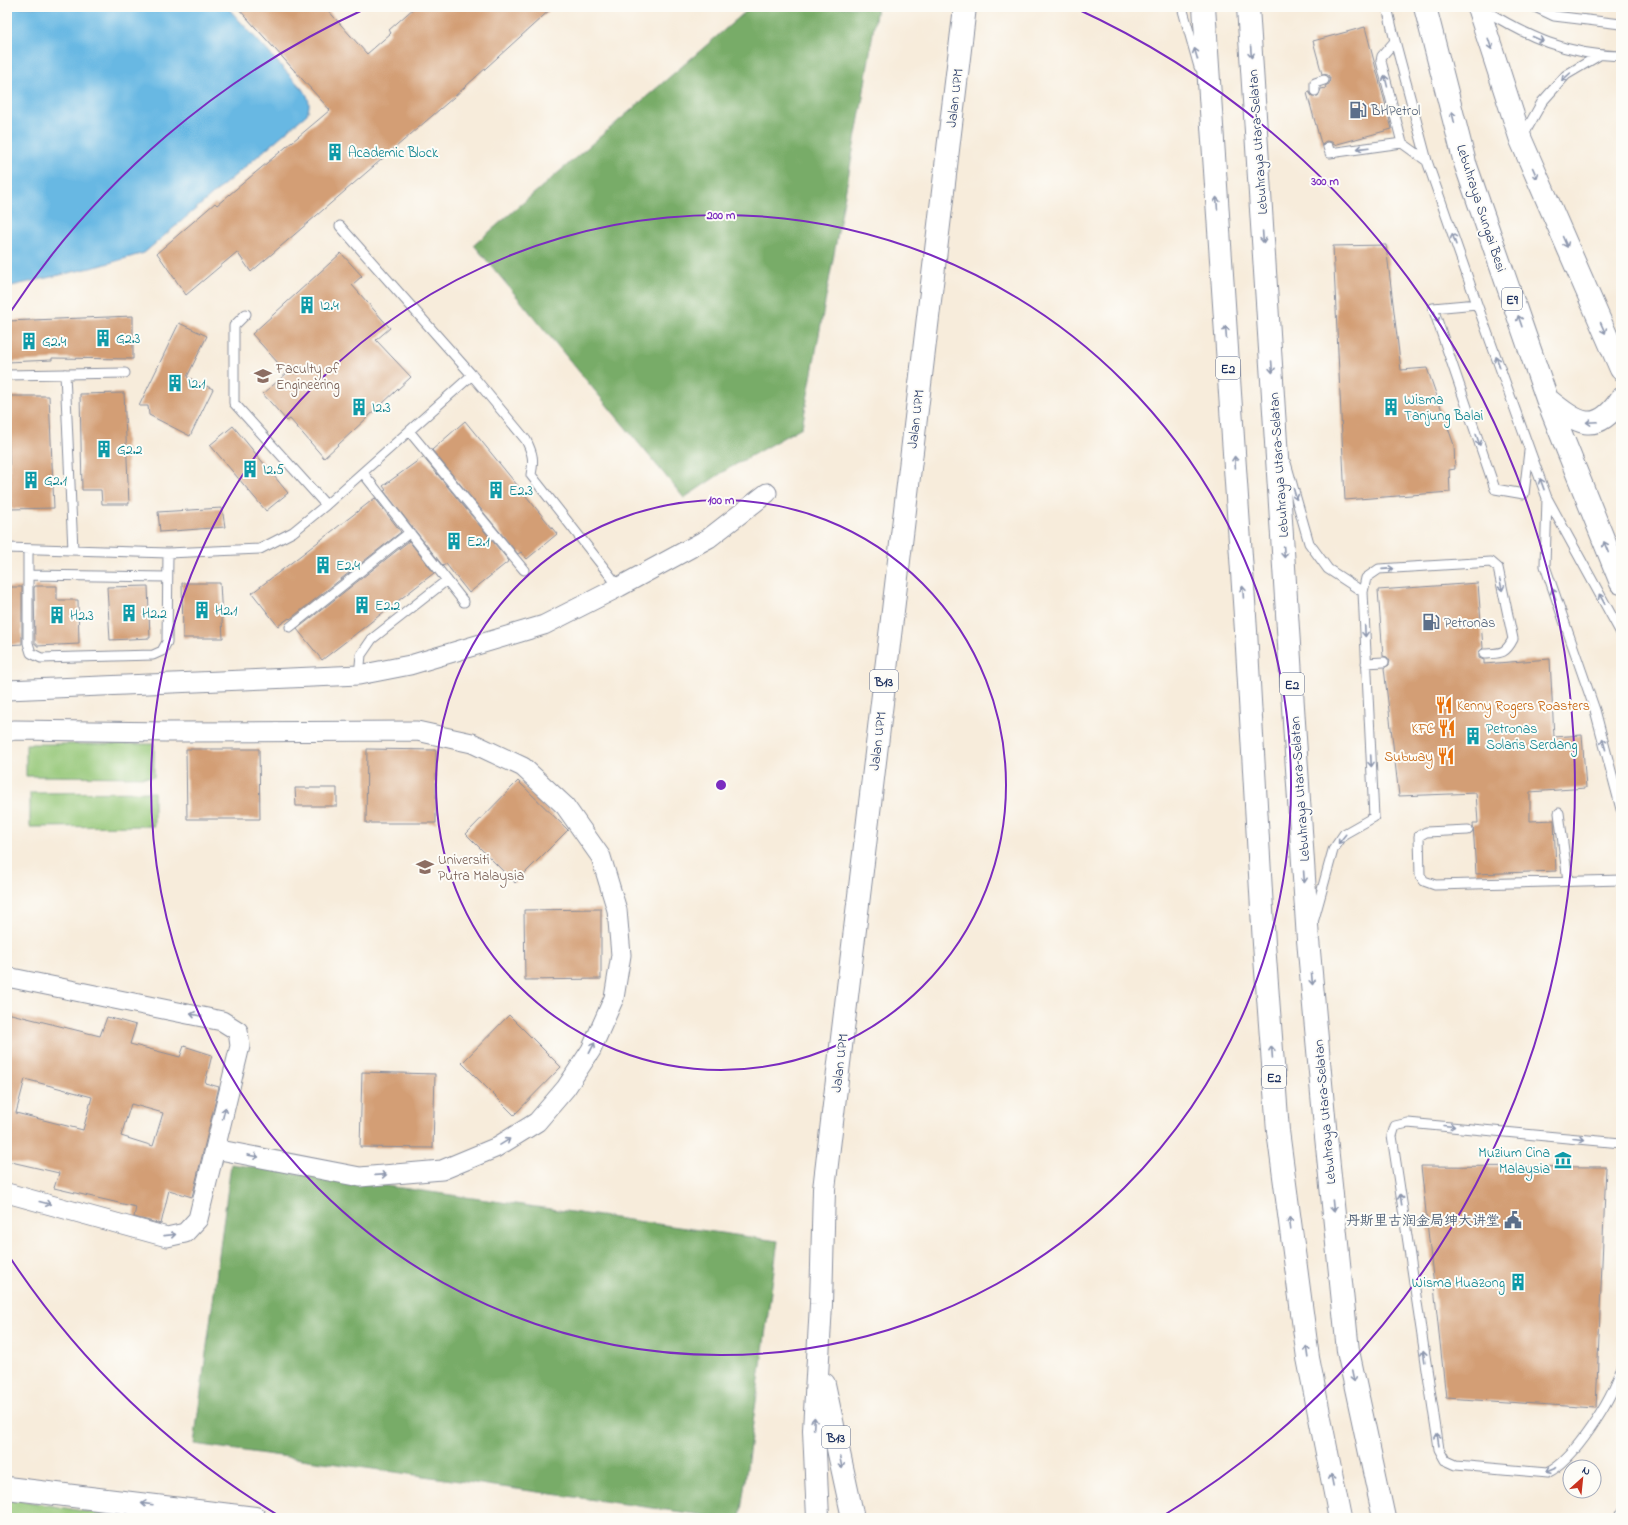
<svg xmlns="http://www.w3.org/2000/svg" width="1628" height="1525" font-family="'Indie Flower','LXGW WenKai TC',sans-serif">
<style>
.green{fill:#95c778;stroke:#587b6b}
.forest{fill:#78ac68;stroke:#4a6e63}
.water{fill:#68b8e3;stroke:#4274a0}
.building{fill:#d39e75;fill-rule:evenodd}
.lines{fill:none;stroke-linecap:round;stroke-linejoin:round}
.service-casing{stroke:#898e9c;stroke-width:11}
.minor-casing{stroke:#898e9c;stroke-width:21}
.secondary-casing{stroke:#898e9c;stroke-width:24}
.primary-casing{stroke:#898e9c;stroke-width:24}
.motorway-casing{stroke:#898e9c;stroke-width:24}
.service{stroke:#fff;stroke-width:9}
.minor{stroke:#fff;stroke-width:19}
.secondary{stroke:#fff;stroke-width:22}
.primary{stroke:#fff;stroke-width:22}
.motorway{stroke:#fff;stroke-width:22}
.oneway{stroke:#8d97ae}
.ring{fill:none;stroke:#7b2cbf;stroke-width:2}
.labels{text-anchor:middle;stroke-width:4;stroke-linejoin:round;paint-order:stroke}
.shield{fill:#fdfcf7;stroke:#5f6c8c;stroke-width:1}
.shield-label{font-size:13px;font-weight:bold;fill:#1b2f5e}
.street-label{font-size:14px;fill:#1b2f5e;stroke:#fdfcf7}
.service-label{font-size:14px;fill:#4e5e75;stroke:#fdfcf7;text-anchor:start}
.culture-label{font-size:14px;fill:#0d838f;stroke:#fdfcf7;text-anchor:start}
.education-label{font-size:14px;fill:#785e54;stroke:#fdfcf7;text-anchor:start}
.food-label{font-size:14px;fill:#c56008;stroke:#fdfcf7;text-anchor:end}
.centre{fill:#7b2cbf;stroke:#fdfcf7;stroke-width:2}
.ring-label{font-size:12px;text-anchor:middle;font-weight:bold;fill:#7b2cbf;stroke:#fdfcf7;stroke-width:4;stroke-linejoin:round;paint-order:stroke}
</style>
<rect width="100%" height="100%" fill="#fdfcf7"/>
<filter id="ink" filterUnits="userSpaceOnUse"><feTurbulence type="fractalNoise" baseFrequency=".025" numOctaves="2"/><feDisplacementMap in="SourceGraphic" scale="8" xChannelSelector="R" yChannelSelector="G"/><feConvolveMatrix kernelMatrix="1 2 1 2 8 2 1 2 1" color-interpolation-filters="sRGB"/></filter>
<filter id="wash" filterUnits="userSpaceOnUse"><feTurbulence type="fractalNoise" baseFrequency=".012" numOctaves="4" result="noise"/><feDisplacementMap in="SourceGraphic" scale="16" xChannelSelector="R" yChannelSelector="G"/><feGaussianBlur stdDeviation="0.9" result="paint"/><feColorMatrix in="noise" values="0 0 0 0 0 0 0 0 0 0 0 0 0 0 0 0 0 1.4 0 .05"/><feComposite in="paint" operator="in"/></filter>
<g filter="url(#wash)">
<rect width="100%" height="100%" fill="#f7ecdb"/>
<path class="green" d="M26,744H154V777L26,776Z
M154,792V826L30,827V793Z
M7,1498L124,1518H7Z"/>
<path class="forest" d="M751,7H877L863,97L802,427L726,470L684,498L474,245Z
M231,1164L778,1241L740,1518H724L194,1444Z"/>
<path class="water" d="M7,7H227L305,92C310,100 310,106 307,114L144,253L99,266L7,287Z"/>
<g id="blocks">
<path class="building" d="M237,7H325L367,54L391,33L389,30L415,7H553L454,97L251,272L237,252L186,295L157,253L215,203L217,205L330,110Z
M1365,27L1392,129L1334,145L1332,142L1326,141L1323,143L1322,147L1307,93L1309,92L1312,96H1318L1321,89L1326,88L1325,86L1329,84L1330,78L1328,75L1322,74L1313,41Z
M1386,245L1401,370L1427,368L1454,445L1455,469L1449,470L1450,492L1345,500L1333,246Z
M341,253L362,276L352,285L390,328L376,340L411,377L324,458L290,419L287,421L263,394L287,373L252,334Z
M133,316V359L52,358V360L7,362V321Z
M179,323L207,336L187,377L213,389L190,436L149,415L148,406H139Z
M124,393L129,504H102L101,490H82L80,394Z
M7,396H49L54,508L11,509Z
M465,421L557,534L527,559L521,552L518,554L432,450Z
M233,426L288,493L266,511L210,445Z
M423,457L509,561L469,593L446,564L443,566L384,491L386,490L383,486Z
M375,498L401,532L290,619L289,618L278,626L252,593Z
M222,508L225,527L160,532L158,512Z
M409,541L434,573L322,660L297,629Z
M182,583H220L223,638H183Z
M1478,583L1483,648L1479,652V658L1484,660V664L1550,659L1554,737L1582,735L1586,788L1530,792V821L1554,820L1556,871L1476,874L1473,823H1478L1476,793L1399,796L1384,668L1389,665L1390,661L1387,657L1383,656L1378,590Z
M35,586H57V600H78L79,644L37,646V644H35L34,588Z
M148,586L150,638L110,640L107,587Z
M7,587H22V644L7,645Z
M186,749H259L260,819H187Z
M367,749L436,750V823H366Z
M518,781L568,830L515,883L466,834Z
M295,788H337V806H296Z
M601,909V979L525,980L524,910Z
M7,1013L100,1036L107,1017L136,1025L130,1044L180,1057L184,1046L212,1055L205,1083L219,1087L192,1197L169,1190L161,1224L134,1217L136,1207L54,1188L59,1173L7,1161ZM25,1079L92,1097L83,1130L16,1113ZM131,1104L163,1113L153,1146L121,1136Z
M509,1015L561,1067L514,1115L462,1063Z
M362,1072L435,1074L433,1148L360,1147Z
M1421,1166L1606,1167L1596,1408L1446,1398Z"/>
</g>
</g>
<g filter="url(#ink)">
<use href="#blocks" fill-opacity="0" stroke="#898e9c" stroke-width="1"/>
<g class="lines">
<g class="service-casing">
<path id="service" d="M1182,7L1199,67
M1387,7L1395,41L1427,161L1477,304L1547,498L1621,633
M1535,7L1554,16L1621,24
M1483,9C1528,37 1567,55 1621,56
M1395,41L1382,56L1381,61L1402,143L1427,161
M1315,91V83L1324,80
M1523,136L1542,102L1566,75L1598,56
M1328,147L1330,153L1402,143
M340,226L472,375L526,440C533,454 534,460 531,475L619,587
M1477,304L1433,308L1495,489L1524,494L1529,451
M246,314L234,326V403L326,505
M65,374L73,550
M7,375L125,373
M409,431L524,570
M1286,463L1309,543L1328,569L1363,592
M363,473L464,602
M1547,498L1545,566L1595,710L1621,809
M7,548L168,553L260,549L293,532L326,505L472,375
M28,550V643L31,653L41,658L153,655L162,651L167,642L168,553
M29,575L167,577
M290,627L409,533
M1366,663L1384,662
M359,675L361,655L372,639L447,580
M1559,813L1568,881
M1468,830L1426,832L1419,836L1420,875L1424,881L1435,885L1621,880
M1314,919L1333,850L1344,834L1374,817L1363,592L1366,578L1379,569L1491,562L1498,568L1513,639C1505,655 1500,653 1484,654
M1621,1143L1408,1123L1395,1126L1392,1136L1439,1449L1445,1460L1456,1465L1547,1473C1575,1460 1611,1401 1621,1371
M1617,1518L1621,1509"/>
</g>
<g class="minor-casing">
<path id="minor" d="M7,690L359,675L410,665L544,625L619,587L709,538L767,493
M7,732L14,730L168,732L417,731L472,743L523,767L565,806L601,857L617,910L621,955L614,998L591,1050L566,1088L537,1122L495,1148L442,1170L360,1177L215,1149
M7,977L222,1021L238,1031L240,1046L198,1219L185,1233L167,1237L7,1193"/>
</g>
<g class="secondary-casing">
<path id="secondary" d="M7,1488L255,1518"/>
</g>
<g class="primary-casing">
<path id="primary" d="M824,1384L853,1518
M818,1518L814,1430L821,1304L824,1189L965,7"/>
</g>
<g class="motorway-casing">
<path id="motorway" d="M1204,7L1246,631L1264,944L1278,1131L1308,1358L1340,1518
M1248,7L1308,940L1325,1127L1348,1351L1384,1518
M1425,7L1465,163L1547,399L1621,583
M1478,7L1521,140L1621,369
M1547,399C1576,422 1595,438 1621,399"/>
</g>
<use href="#service" class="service"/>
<use href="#minor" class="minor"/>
<use href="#secondary" class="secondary"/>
<use href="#primary" class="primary"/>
<use href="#motorway" class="motorway"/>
</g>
<defs><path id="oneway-shaft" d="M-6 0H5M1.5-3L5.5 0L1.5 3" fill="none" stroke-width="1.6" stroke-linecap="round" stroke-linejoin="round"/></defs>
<g class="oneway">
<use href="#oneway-shaft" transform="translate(1538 39) rotate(24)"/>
<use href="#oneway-shaft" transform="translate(1490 44) rotate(72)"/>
<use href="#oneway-shaft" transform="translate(1251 52) rotate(86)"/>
<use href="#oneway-shaft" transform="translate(1196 54) rotate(-106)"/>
<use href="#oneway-shaft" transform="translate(1566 77) rotate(138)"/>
<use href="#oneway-shaft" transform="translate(1386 81) rotate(-104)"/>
<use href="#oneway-shaft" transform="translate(1453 117) rotate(-104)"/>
<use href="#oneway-shaft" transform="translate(1363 148) rotate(173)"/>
<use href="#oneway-shaft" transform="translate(1535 173) rotate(66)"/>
<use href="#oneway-shaft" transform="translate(1217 203) rotate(-94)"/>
<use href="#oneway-shaft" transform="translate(1263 237) rotate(86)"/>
<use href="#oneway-shaft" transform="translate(1454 239) rotate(-109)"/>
<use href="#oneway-shaft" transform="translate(1565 242) rotate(66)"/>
<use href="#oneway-shaft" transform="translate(1436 317) rotate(71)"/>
<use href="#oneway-shaft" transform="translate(1520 321) rotate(-109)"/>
<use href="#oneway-shaft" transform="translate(1603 328) rotate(66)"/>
<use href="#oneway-shaft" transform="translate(1226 332) rotate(-94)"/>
<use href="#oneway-shaft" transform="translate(1498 362) rotate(-110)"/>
<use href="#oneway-shaft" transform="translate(1272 367) rotate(86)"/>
<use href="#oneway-shaft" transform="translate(1592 422) rotate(177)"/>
<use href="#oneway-shaft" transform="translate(1478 440) rotate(71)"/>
<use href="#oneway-shaft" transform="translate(1235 462) rotate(-94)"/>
<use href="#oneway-shaft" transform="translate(1542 484) rotate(-110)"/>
<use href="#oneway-shaft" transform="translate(1295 494) rotate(74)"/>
<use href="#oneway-shaft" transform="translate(1606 547) rotate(-112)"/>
<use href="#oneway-shaft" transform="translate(1284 552) rotate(86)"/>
<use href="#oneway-shaft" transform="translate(1388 569) rotate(-4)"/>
<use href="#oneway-shaft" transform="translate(1501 585) rotate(78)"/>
<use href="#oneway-shaft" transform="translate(1243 592) rotate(-94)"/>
<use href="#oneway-shaft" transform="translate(1554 594) rotate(-109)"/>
<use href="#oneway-shaft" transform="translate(1602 599) rotate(-119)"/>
<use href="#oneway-shaft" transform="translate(1365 631) rotate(87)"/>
<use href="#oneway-shaft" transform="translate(1604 744) rotate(-105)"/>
<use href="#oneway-shaft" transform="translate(1371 761) rotate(87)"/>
<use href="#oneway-shaft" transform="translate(1342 839) rotate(129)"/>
<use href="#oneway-shaft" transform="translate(1304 877) rotate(86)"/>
<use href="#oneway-shaft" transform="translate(1312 979) rotate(85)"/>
<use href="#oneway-shaft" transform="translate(196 1015) rotate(-168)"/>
<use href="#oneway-shaft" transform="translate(592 1048) rotate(-63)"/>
<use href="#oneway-shaft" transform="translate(1272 1052) rotate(-94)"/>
<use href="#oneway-shaft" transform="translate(224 1113) rotate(-76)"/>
<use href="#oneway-shaft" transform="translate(1449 1126) rotate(5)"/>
<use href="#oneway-shaft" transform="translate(1579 1139) rotate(5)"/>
<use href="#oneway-shaft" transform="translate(505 1142) rotate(-32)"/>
<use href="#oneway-shaft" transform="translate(253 1156) rotate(11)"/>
<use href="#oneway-shaft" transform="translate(381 1175) rotate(-4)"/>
<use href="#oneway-shaft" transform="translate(1401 1200) rotate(-98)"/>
<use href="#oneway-shaft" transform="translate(45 1203) rotate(15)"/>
<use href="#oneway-shaft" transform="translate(1333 1206) rotate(84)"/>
<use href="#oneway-shaft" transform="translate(1290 1223) rotate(-97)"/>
<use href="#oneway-shaft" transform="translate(170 1235) rotate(-6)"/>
<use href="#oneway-shaft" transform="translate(1307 1352) rotate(-98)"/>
<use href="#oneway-shaft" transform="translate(1424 1356) rotate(-98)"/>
<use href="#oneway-shaft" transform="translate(1353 1376) rotate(78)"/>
<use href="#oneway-shaft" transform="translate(814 1423) rotate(-86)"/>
<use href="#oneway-shaft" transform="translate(1438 1440) rotate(-99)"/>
<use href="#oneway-shaft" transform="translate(841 1463) rotate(78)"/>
<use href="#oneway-shaft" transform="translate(1551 1470) rotate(157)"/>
<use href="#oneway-shaft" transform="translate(1332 1480) rotate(-101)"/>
<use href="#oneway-shaft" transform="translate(147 1504) rotate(-173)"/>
</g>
</g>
<g class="ring">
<circle cx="721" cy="785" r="285"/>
<circle cx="721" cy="785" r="570"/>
<path d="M281 1517A854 854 0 0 1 9 1256M9 314A854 854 0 0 1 367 8M1075 8A854 854 0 0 1 1161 1517"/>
</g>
<defs>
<g id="fuel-bare" transform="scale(1.38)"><path d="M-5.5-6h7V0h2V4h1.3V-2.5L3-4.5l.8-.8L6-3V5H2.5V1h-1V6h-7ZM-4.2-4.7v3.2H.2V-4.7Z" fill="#5c6f8a" stroke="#fdfcf7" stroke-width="2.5" paint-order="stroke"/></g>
<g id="building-bare" transform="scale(1.38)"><path d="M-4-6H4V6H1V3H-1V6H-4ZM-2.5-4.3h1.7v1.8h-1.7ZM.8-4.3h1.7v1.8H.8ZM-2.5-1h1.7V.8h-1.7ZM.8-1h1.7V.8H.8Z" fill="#0f9aa8" stroke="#fdfcf7" stroke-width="2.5" paint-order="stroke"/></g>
<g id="university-bare" transform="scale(1.38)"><path d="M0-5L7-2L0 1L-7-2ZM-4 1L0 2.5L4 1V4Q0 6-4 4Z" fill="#8d6e63" stroke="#fdfcf7" stroke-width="2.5" paint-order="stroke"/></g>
<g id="restaurant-bare" transform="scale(1.38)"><path d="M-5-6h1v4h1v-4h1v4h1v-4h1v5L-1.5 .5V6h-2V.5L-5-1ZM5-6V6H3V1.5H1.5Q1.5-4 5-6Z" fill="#e8710a" stroke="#fdfcf7" stroke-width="2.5" paint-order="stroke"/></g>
<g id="museum-bare" transform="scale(1.38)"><path d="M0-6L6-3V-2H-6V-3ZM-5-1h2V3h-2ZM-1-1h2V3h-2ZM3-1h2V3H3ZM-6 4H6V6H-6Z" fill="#0f9aa8" stroke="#fdfcf7" stroke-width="2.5" paint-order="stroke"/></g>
<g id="civic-bare" transform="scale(1.38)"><path d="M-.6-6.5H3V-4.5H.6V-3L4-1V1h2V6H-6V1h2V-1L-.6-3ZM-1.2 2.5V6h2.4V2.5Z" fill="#5c6f8a" stroke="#fdfcf7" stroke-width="2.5" paint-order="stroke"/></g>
</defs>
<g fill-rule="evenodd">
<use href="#fuel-bare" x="1358" y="110"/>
<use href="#building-bare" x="335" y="152"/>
<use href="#building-bare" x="307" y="305"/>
<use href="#building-bare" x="103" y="338"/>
<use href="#building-bare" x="29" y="341"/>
<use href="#university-bare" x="263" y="376"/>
<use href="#building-bare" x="175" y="383"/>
<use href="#building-bare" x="359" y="407"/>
<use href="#building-bare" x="1391" y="407"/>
<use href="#building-bare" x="104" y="449"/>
<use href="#building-bare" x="250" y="469"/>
<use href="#building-bare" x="31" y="480"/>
<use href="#building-bare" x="496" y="490"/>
<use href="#building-bare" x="454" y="541"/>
<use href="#building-bare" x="323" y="565"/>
<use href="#building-bare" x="362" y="605"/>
<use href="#building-bare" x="202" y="610"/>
<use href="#building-bare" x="129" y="613"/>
<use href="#building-bare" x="57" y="615"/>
<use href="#fuel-bare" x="1431" y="622"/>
<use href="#restaurant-bare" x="1444" y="705"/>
<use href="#restaurant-bare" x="1447" y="728"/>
<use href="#building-bare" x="1473" y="736"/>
<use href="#restaurant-bare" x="1446" y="756"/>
<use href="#university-bare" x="425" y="867"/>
<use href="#museum-bare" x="1563" y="1160"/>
<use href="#civic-bare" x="1513" y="1220"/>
<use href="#building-bare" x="1518" y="1282"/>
</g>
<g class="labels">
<g class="shield">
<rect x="1502" y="288" width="20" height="22" rx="3"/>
<rect x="1216" y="357" width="24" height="22" rx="3"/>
<rect x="870" y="670" width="28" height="22" rx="3"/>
<rect x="1280" y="673" width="24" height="22" rx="3"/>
<rect x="1262" y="1066" width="24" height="22" rx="3"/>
<rect x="822" y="1426" width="28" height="22" rx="3"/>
</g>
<g class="shield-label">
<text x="1512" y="304">E9</text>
<text x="1228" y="373">E2</text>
<text x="884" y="686">B13</text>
<text x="1292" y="689">E2</text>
<text x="1274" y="1082">E2</text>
<text x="836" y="1442">B13</text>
</g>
<g class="street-label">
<text transform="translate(954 98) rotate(-83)" y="5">Jalan UPM</text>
<text transform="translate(1257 142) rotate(-94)" y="5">Lebuhraya Utara–Selatan</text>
<text transform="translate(1482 208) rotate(72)" y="5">Lebuhraya Sungai Besi</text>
<text transform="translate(915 419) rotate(-83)" y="5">Jalan UPM</text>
<text transform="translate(1278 465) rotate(-94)" y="5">Lebuhraya Utara–Selatan</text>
<text transform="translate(877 741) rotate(-83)" y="5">Jalan UPM</text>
<text transform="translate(1299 789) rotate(-94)" y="5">Lebuhraya Utara–Selatan</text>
<text transform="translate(839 1063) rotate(-83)" y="5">Jalan UPM</text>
<text transform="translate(1324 1112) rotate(-95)" y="5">Lebuhraya Utara–Selatan</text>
</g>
<g class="service-label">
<text x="1371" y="115">BHPetrol</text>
<text x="1444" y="627">Petronas</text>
<text x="1500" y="1225" text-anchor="end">丹斯里古润金局绅大讲堂</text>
</g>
<g class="culture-label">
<text x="348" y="157">Academic Block</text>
<text x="320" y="310">I2.4</text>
<text x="116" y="343">G2.3</text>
<text x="42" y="346">G2.4</text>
<text x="188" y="388">I2.1</text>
<text x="1404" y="404">Wisma<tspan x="1404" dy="16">Tanjung Balai</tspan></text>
<text x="372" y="412">I2.3</text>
<text x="117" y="454">G2.2</text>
<text x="263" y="474">I2.5</text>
<text x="44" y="485">G2.1</text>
<text x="509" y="495">E2.3</text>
<text x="467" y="546">E2.1</text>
<text x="336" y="570">E2.4</text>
<text x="375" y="610">E2.2</text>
<text x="215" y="615">H2.1</text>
<text x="142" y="618">H2.2</text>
<text x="70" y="620">H2.3</text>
<text x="1486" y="733">Petronas<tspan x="1486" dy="16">Solaris Serdang</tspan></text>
<text x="1550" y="1157" text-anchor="end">Muzium Cina<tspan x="1550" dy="16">Malaysia</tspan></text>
<text x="1505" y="1287" text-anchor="end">Wisma Huazong</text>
</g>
<g class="education-label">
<text x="276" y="373">Faculty of<tspan x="276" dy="16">Engineering</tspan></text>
<text x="438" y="864">Universiti<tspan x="438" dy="16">Putra Malaysia</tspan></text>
</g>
<g class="food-label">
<text x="1457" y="710" text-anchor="start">Kenny Rogers Roasters</text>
<text x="1434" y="733">KFC</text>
<text x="1433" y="761">Subway</text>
</g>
</g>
<circle cx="721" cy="785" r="6" class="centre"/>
<g class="ring-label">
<text x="1325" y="185">300 m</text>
<text x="721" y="219">200 m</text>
<text x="721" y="504">100 m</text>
</g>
<rect width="1628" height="1525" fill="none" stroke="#fdfcf7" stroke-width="24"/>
<g transform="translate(1582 1479) rotate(27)"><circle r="19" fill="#fdfcf7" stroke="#a3aaba"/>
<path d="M0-3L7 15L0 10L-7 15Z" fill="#c8321e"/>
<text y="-6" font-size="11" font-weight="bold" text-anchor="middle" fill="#1b2f5e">N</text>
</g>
</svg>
